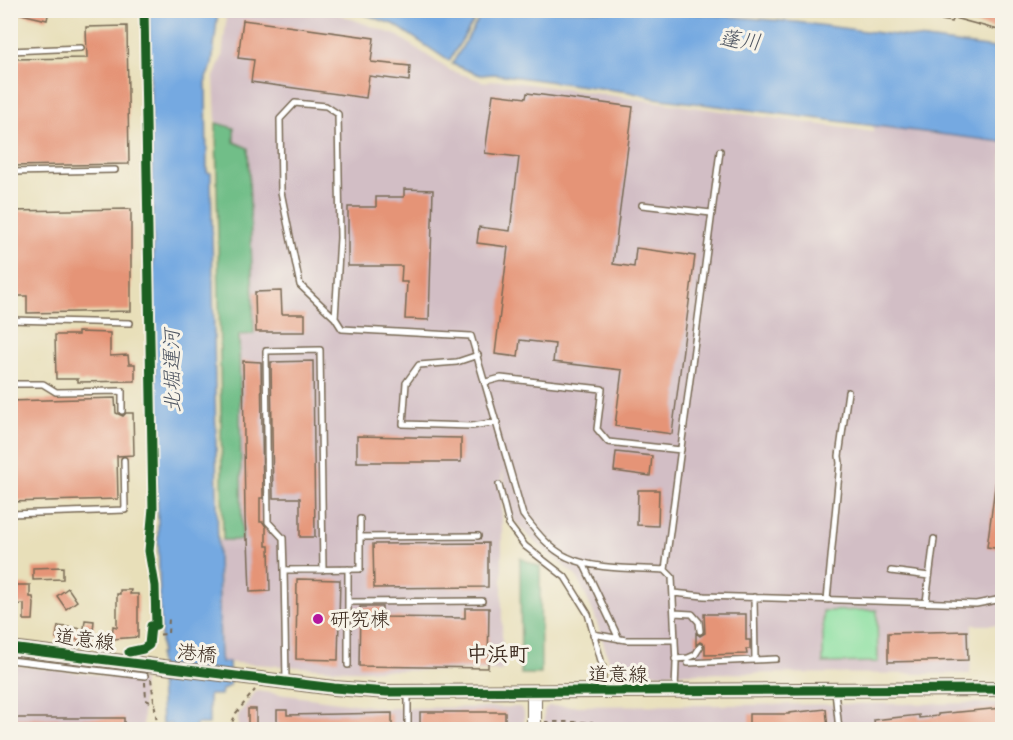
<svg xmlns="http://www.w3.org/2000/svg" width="1013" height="740" font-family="Pangolin,'Klee One',sans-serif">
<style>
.industrial{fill:#d2bec5}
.green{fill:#8ce0a2;stroke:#648560;stroke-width:1.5}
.forest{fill:#71be88;stroke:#567453;stroke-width:1.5}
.water{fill:#74a9e1;stroke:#586a80;stroke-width:1.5}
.building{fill:#e59477}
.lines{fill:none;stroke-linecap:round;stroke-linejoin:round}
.service-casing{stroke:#786954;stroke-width:8}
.tertiary-casing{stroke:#786954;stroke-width:16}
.path{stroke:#786954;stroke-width:2;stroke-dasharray:4.5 4.5;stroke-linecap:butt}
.service{stroke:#fff;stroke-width:5}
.tertiary{stroke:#fff;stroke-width:14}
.cycleway-casing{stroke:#f7f3e8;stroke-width:13}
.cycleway{stroke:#1b5e20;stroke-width:9}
.poi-dot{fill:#b5179e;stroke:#f7f3e8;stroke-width:2}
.labels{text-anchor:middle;stroke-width:6;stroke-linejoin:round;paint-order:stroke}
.poi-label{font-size:20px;fill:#3b2a1e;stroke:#f7f3e8;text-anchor:start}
.street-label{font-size:20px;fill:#3b2a1e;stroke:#f7f3e8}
.water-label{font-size:21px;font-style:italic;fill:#4f5662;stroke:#f7f3e8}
.neighbourhood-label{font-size:21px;font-weight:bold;fill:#3b2a1e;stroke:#f7f3e8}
</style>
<rect width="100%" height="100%" fill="#f7f3e8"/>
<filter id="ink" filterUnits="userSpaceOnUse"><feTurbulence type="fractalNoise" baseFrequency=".0167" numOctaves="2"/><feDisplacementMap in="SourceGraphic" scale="12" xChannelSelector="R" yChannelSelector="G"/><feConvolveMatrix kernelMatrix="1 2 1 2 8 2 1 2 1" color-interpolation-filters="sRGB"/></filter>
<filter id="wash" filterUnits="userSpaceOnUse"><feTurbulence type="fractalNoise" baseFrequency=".008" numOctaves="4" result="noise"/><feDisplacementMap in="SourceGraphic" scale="24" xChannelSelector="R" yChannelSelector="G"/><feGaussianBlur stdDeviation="1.35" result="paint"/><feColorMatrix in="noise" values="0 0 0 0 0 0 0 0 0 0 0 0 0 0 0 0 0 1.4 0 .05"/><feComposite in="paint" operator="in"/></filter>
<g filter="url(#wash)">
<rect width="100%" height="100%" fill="#e8dfb9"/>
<path class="industrial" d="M224,12L330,11L398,36L449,70L485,82L500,80L873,132V126L1002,142V625H972L970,674L613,673L594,614L577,577L528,536L511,517L502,469V671L348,670L221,662L219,540L242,539L239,335L254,334L234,142V128L216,123L214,77L222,57L226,22Z
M11,665L143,680V729L11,730Z
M256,691L385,708L520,707L524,712V729H238V715Z
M1002,703V729L544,730V710L548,706Z"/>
<path class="green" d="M877,610L878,662L823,663V611Z"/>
<path class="forest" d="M216,123L234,128V142L248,148L254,334L239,335L242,540H223Z
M520,558L540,567L541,674H521Z"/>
<path class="water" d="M484,10L666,11L796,22L1002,49V142L654,98L629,92L495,74L480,75L452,64Z
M149,11H218L212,65L206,78L207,172L211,173L220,656L221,662H229L230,685L222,690L221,695H209V724H196L195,729H172L171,724H162L159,654H161V644L158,535Z
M355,11L480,10V11L449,61L395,25Z"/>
<g id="blocks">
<path class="building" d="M21,10H49L47,20L21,14Z
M931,10H1002V31L954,18L952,22L929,18Z
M243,20L374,38L371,62L410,66L409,81L369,76L366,98L251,82L254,60L238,58Z
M127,26L129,164L10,166V108H13L12,59L87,58L86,27Z
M527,93L633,107L613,264L634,267L636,248L695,256L672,434L615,426L622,370L553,362L555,344L520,340L518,357L495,354L508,247L477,243L479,227L510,231L519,157L485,153L493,94L526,98Z
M404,189L433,190L429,320L405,319L407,282H401L402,266H348V207H376V197H404Z
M131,209V311L27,313V296H10V211Z
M281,291L282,314H305V332H256L255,292Z
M78,332L110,333V356L128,355L129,364H135V381L78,382V379H56L55,335H78Z
M243,361L261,362L263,498H260V522H263L266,527V546H269L270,591L250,592L248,539L246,540L245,518Z
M313,361L315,537H300V498H273L271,362Z
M115,398L116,413L123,416L126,413H133L134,455L117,456L118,499L10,502V401Z
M357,436L461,438V462H357Z
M616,452L652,456L650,476L614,471Z
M997,472H1002V549L987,547Z
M638,490H659L658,526L637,525Z
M488,543V587L374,588L373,544Z
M63,567V579L33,580V568Z
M297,579L340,580L338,660L296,659Z
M12,585H30V597H33L34,604L33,620H24V604L12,605Z
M68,588L77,601L66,609L57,596Z
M120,590H131L130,594H138V637L112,639L113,626L117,627V594H120Z
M360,607H382V617L465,618V608H489L488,668L359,666Z
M704,614H746V640H750V649H746L747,654L705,655V645L700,642L696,645V633L700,636L705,633Z
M85,620L94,621L92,641L56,638L58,626L84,629Z
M967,631L968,660L888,662V633Z
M1002,708V729H875L874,720L919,715V718L938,716V714Z
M248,709H256V729H248Z
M826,709L828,729H801V725L779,727V729H749V714H789V713Z
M277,710H287V715L392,713V729H277Z
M420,712H505V729H420Z
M10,718H124V729H10Z"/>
</g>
</g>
<g filter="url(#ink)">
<use href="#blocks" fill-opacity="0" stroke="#786954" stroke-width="1.5"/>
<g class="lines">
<g class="service-casing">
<path id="service" d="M10,51L81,48
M10,172L115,170
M642,205L711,213
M335,318L300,285L281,192L280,119L295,103L326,106L338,114L340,238L335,318L342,329L471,336L523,515C535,530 549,549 567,557C593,570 635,568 665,570L672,577L676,663L675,690
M10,320L130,323
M478,355L457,362L419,365L406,383L403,424L472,426L497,422
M486,382L501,378L602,389L597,429L608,442L681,450
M10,384H43L56,392L122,391V411
M499,485L509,525L525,546L565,577L588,614L603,668L602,690
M10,514L125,510L124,460
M360,537L478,536
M583,563L619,639
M284,570L283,538L268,522L266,351L320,350L323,570
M665,570L720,151
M891,571L929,576
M673,593L704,596L976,604L1002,599
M754,597L755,659
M827,600L840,463L839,456L848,392
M348,602L482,601
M926,602L934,539
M674,613L692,614L699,622L700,631
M593,634L626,640H675
M688,658L695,655L700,647
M675,659L688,658V663L776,659
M10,660L145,676
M348,665V569
M286,680L284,570L360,569V519
M835,691L839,730
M408,730V693"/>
</g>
<g class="tertiary-casing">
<path id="tertiary" d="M10,648L334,688L387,692L1002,689
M534,692V730"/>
</g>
<path class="path" d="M138,10L139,17L145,22
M151,635L168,634L169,618
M135,651L149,645L151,626L156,625L155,586L149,551L153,508L144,10
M151,679L158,730
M145,682L146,700L155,704
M545,722H593
M229,730L236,713L255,690"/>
<use href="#service" class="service"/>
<use href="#tertiary" class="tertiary"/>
<g class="cycleway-casing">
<path id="cycleway" d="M10,648L334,688L387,692L1002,689
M129,652L143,649L149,645L151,626L156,625L155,586L149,551L153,508L144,10"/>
</g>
<use href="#cycleway" class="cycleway"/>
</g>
</g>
<circle class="poi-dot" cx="318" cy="619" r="6"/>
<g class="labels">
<g class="poi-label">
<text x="330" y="626">研究棟</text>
</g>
<g class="street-label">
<text transform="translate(85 639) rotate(7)" y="7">道意線</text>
<text transform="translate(197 653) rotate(6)" y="7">港橋</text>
<text x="618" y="681">道意線</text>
</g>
<g class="water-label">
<text transform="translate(740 40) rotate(7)" y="7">蓬川</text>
<text transform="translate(172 371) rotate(-91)" y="7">北堀運河</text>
</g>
<g class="neighbourhood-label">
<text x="498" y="661">中浜町</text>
</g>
</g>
<rect width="1013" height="740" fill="none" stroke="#f7f3e8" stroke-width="36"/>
</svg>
